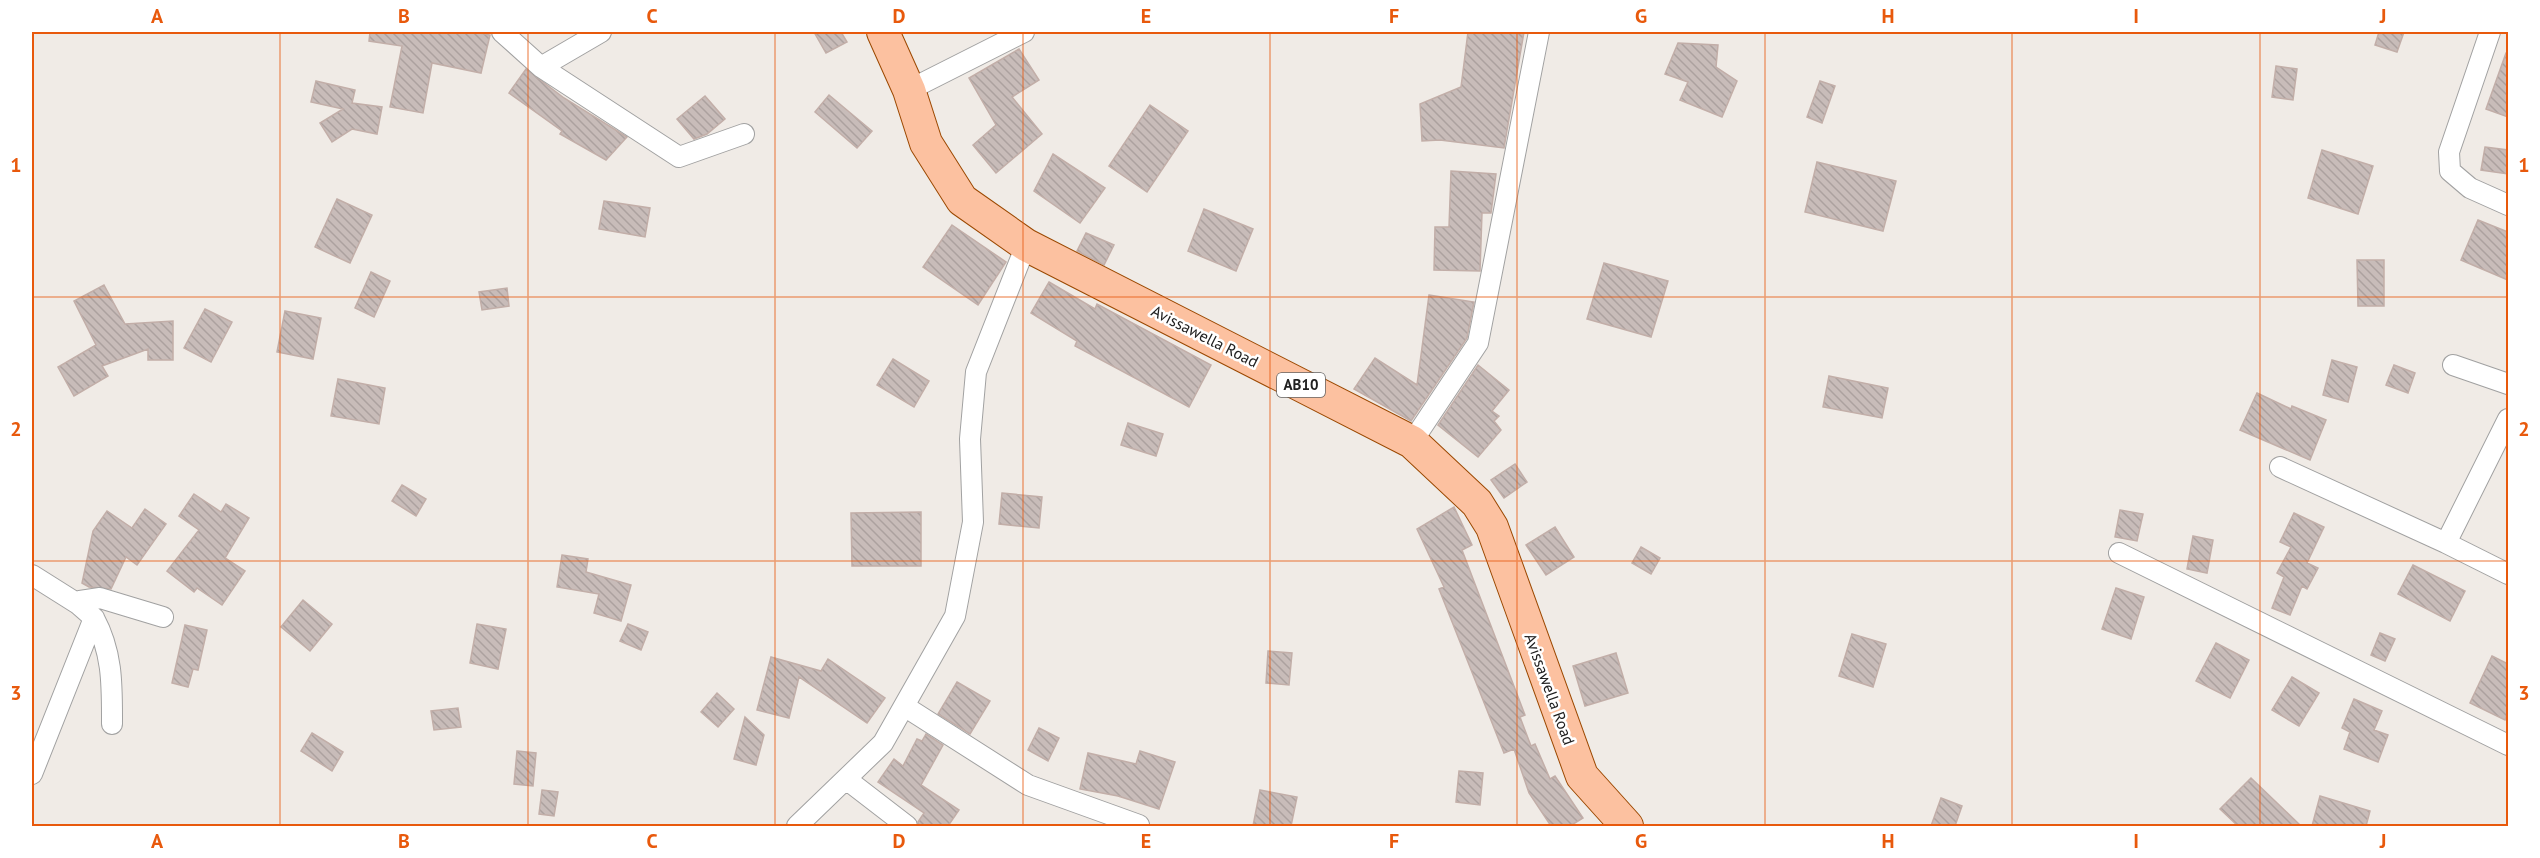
<svg xmlns="http://www.w3.org/2000/svg" width="2540" height="858" font-family="'PT Sans',sans-serif">
<style>
.building{fill:url(#building-back-hatch);stroke:#c2aea8;stroke-width:1.5}
.lines{fill:none;stroke-linecap:round;stroke-linejoin:round}
.street-casing{stroke:#a1a1a1;stroke-width:22}
.primary-casing{stroke:#9b4800;stroke-width:34}
.street{stroke:#fff;stroke-width:20}
.primary{stroke:#fcc1a0;stroke-width:32}
.grid{fill:none;stroke:#e8590c;stroke-width:1.5;stroke-opacity:0.55}
.labels{text-anchor:middle;stroke-width:5;stroke-linejoin:round;paint-order:stroke}
.shield{fill:#fff;stroke:#636363;stroke-width:1.5}
.shield-label{font-size:15px;font-weight:bold;fill:#202020}
.street-label{font-size:16px;fill:#202020;stroke:#fff}
.neatline{fill:none;stroke:#e8590c;stroke-width:2}
.grid-label{font-size:20px;text-anchor:middle;font-weight:bold;fill:#e8590c}
</style>
<defs>
<pattern id="building-back-hatch" width="6" height="6" patternUnits="userSpaceOnUse" patternTransform="scale(1.5)"><rect width="6" height="6" fill="#c8bcb9"/><path d="M-1 5l2 2M0 0l6 6M5-1l2 2" fill="none" stroke="#aca19f"/></pattern>
</defs>
<rect width="100%" height="100%" fill="#f0ebe6"/>
<path class="building" d="M370,32H474L490,35L481,73L432,63L423,113L390,107L402,46L369,41Z
M814,32H841L847,42L826,53Z
M1468,32H1524L1504,148L1440,140L1422,141L1420,104L1461,87Z
M2379,32H2404L2397,52L2375,45Z
M1678,43L1718,45L1716,67L1737,81L1722,117L1680,100L1688,82L1665,74Z
M1019,49L1039,80L1012,97L1042,134L996,173L973,145L996,125L969,78Z
M2506,53H2508V117L2486,109Z
M2276,66L2297,69L2293,100L2272,97Z
M526,69L564,98L627,137L606,160L560,134L562,131L509,93Z
M316,81L355,90L352,103L382,107L377,134L352,129L332,142L320,123L343,109L311,102Z
M1820,81L1835,86L1822,123L1807,117Z
M829,95L872,131L857,148L815,112Z
M705,96L725,119L707,134L694,139L677,119Z
M1150,105L1188,131L1147,192L1109,166Z
M2485,147L2508,150V174L2481,170Z
M2322,150L2373,166L2358,214L2308,198Z
M1053,154L1105,188L1080,223L1034,191Z
M1817,162L1896,181L1883,231L1805,212Z
M1451,171L1496,174L1491,213H1482L1480,271L1434,270L1435,227H1449Z
M337,199L372,215L350,263L315,247Z
M604,201L650,208L645,237L599,229Z
M1204,209L1253,229L1236,271L1188,251Z
M2478,220L2508,232V280L2461,260Z
M952,225L1006,262L978,305L923,267Z
M1086,233L1114,245L1104,265L1077,251Z
M2357,260H2384V306H2358Z
M1604,263L1668,281L1651,337L1587,319Z
M371,272L390,281L374,317L355,308Z
M1049,282L1095,309L1097,304L1211,365L1189,407L1075,346L1077,341L1031,313Z
M104,285L125,324L173,321V360H148V349L102,366L108,376L74,396L58,367L96,345L74,301Z
M507,288L509,306L482,310L479,292Z
M1429,295L1474,302L1467,338L1411,421L1354,389L1375,358L1417,385Z
M205,309L232,322L211,362L184,348Z
M285,311L321,318L313,359L277,352Z
M893,359L929,381L914,407L877,385Z
M2332,360L2357,367L2348,402L2323,395Z
M1478,365L1509,390L1492,411L1499,416L1494,421L1501,430L1478,457L1438,425Z
M2394,365L2415,373L2408,393L2386,385Z
M1829,376L1888,388L1882,418L1823,407Z
M338,379L385,388L379,424L331,416Z
M2257,393L2291,409L2292,406L2326,420L2310,460L2240,430Z
M1128,423L1163,434L1156,456L1121,445Z
M1515,464L1527,482L1504,498L1491,480Z
M402,485L426,499L416,516L392,501Z
M1002,493L1042,497L1039,528L999,524Z
M194,494L221,512L226,504L249,518L225,558L245,571L222,605L197,588L194,592L167,571L199,530L179,516Z
M1454,507L1472,545L1462,550L1525,715L1520,717L1531,746L1535,744L1550,779L1555,776L1583,818L1570,826H1551L1529,793L1514,749L1504,753L1439,589L1444,587L1417,529Z
M145,509L166,524L137,565L126,557L111,589L89,587L82,583L93,531L107,511L132,528Z
M2120,510L2143,514L2137,541L2115,537Z
M921,512V566H852L851,513Z
M2294,513L2324,527L2307,563L2318,568L2307,589L2302,586L2290,615L2272,608L2284,577L2277,573L2291,547L2280,542Z
M1555,527L1574,557L1546,575L1526,545Z
M2193,536L2213,540L2207,573L2187,569Z
M1641,547L1660,558L1651,574L1632,563Z
M562,555L588,559L586,572L631,585L621,621L594,613L599,594L557,587Z
M2413,565L2465,591L2450,621L2398,594Z
M2116,588L2144,597L2131,639L2102,629Z
M303,600L332,624L310,651L281,627Z
M477,624L506,629L498,669L470,663Z
M628,624L648,632L641,650L620,641Z
M185,625L207,630L198,670L193,669L188,687L172,683Z
M2380,633L2395,639L2385,661L2371,655Z
M1852,634L1886,644L1873,687L1839,676Z
M2216,643L2249,660L2230,698L2196,681Z
M1268,651L1292,653L1289,685L1266,683Z
M1616,653L1628,693L1585,706L1573,666Z
M2492,656L2508,664V712L2505,720L2470,703Z
M771,657L821,671L828,659L885,698L867,723L799,677L789,718L757,710Z
M2292,677L2319,693L2299,726L2272,710Z
M957,682L990,701L970,734L938,714Z
M717,693L734,709L718,727L701,712Z
M2354,699L2382,711L2374,730L2388,735L2378,762L2344,749L2350,732L2342,728Z
M458,708L461,727L434,730L431,711Z
M745,717L764,735L756,765L734,759Z
M1039,728L1059,738L1048,761L1028,750Z
M312,733L343,752L332,771L301,751Z
M926,734L943,745L921,785L959,810L948,826H919L918,822L924,813L878,782L894,759L903,766L917,739L922,741Z
M517,751L536,753L533,786L514,784Z
M1140,751L1175,762L1159,809L1118,796L1080,789L1088,753L1136,764Z
M1459,771L1483,773L1480,805L1456,802Z
M2251,778L2301,826H2238L2220,809Z
M542,790L558,792L554,816L539,814Z
M1260,790L1297,797L1291,826H1253Z
M2320,796L2370,811L2366,826H2312Z
M1941,798L1962,806L1955,826H1931Z"/>
<g class="lines">
<g class="street-casing">
<path id="street" d="M502,32L541,67L679,157L744,134
M2490,32L2449,152L2450,171L2470,188L2508,205
M541,67L601,32
M909,90L1024,32
M2453,365L2508,384
M1412,442L1478,343L1539,32
M2280,467L2446,543L2508,574
M2446,543L2508,419
M2119,553L2508,745
M32,575L78,604L94,618L32,774
M78,604L80,601L100,598L163,617
M94,618C113,653 112,686 112,724
M904,706L1028,785L1139,825
M846,779L907,826
M797,826L883,743L955,616L973,522L970,439L976,372L1026,245"/>
</g>
<g class="primary-casing">
<path id="primary" d="M883,32L909,90L926,143L962,200L1026,245L1412,442L1477,503L1492,527L1582,776L1627,826"/>
</g>
<use href="#street" class="street"/>
<use href="#primary" class="primary"/>
</g>
<path class="grid" d="M280,32V826M528,32V826M775,32V826M1023,32V826M1270,32V826M1517,32V826M1765,32V826M2012,32V826M2260,32V826M32,297H2508M32,561H2508"/>
<g class="labels">
<rect class="shield" x="1277" y="373" width="48" height="24" rx="4.5"/>
<g class="shield-label">
<text x="1301" y="390">AB10</text>
</g>
<g class="street-label">
<text transform="translate(1205 336) rotate(27)" y="6">Avissawella Road</text>
<text transform="translate(1550 689) rotate(70)" y="6">Avissawella Road</text>
</g>
</g>
<rect width="2540" height="858" fill="none" stroke="#ffffff" stroke-width="66"/>
<rect x="33" y="33" width="2474" height="792" class="neatline"/>
<g class="grid-label">
<text x="157" y="23">A</text>
<text x="404" y="23">B</text>
<text x="652" y="23">C</text>
<text x="899" y="23">D</text>
<text x="1146" y="23">E</text>
<text x="1394" y="23">F</text>
<text x="1641" y="23">G</text>
<text x="1888" y="23">H</text>
<text x="2136" y="23">I</text>
<text x="2383" y="23">J</text>
<text x="16" y="172">1</text>
<text x="2524" y="172">1</text>
<text x="16" y="436">2</text>
<text x="2524" y="436">2</text>
<text x="16" y="700">3</text>
<text x="2524" y="700">3</text>
<text x="157" y="848">A</text>
<text x="404" y="848">B</text>
<text x="652" y="848">C</text>
<text x="899" y="848">D</text>
<text x="1146" y="848">E</text>
<text x="1394" y="848">F</text>
<text x="1641" y="848">G</text>
<text x="1888" y="848">H</text>
<text x="2136" y="848">I</text>
<text x="2383" y="848">J</text>
</g>
</svg>
